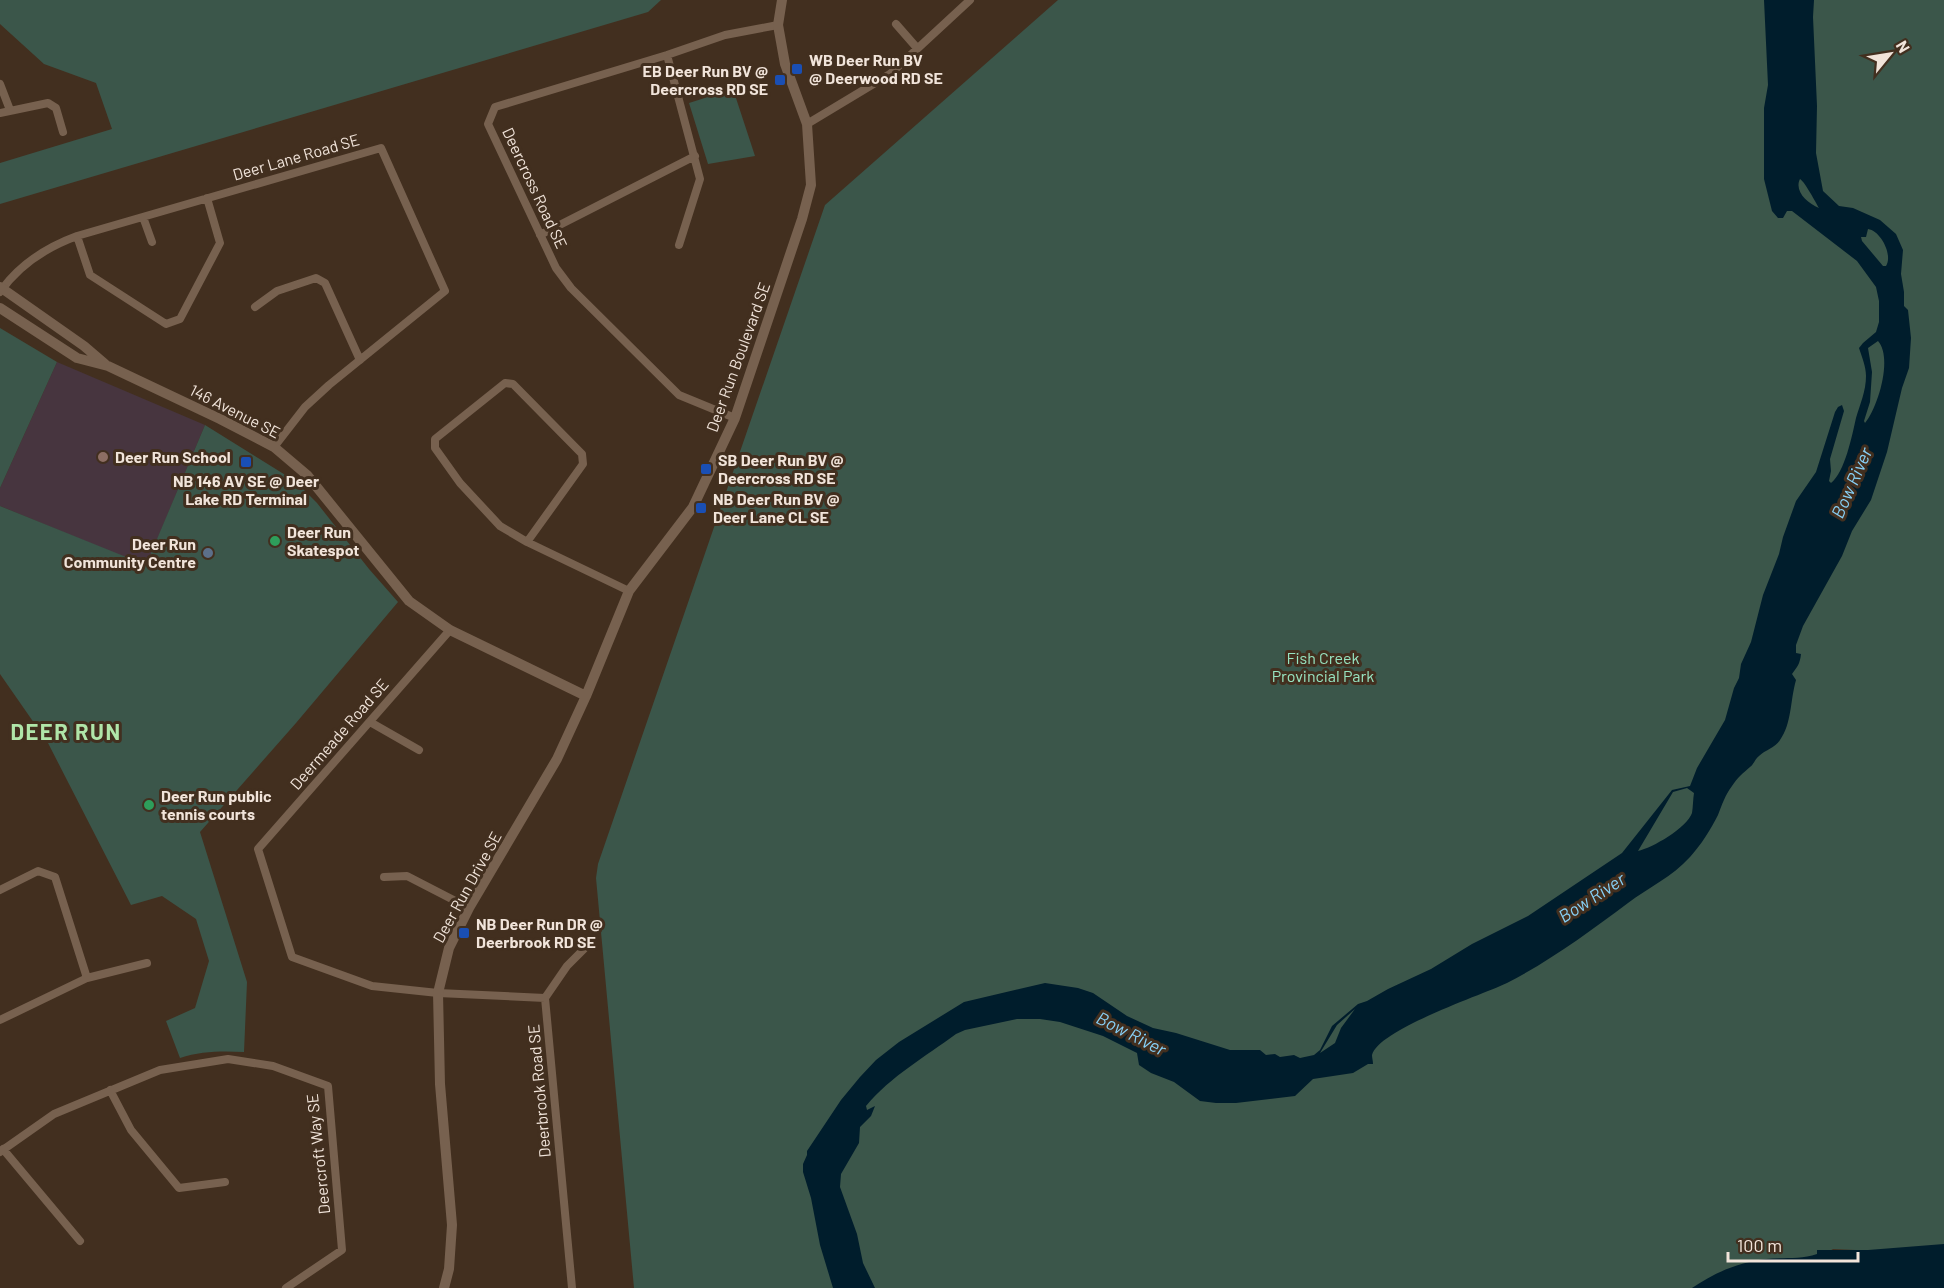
<svg xmlns="http://www.w3.org/2000/svg" width="1944" height="1288" font-family="Barlow,sans-serif">
<style>
.education{fill:#47353f}
.green{fill:#3b564a}
.water{fill:#001d2c;fill-rule:evenodd}
.lines{fill:none;stroke-linecap:round;stroke-linejoin:round}
.minor{stroke:#77614f;stroke-width:8}
.tertiary{stroke:#77614f;stroke-width:10}
.transit-dot{fill:#1a4fb4;stroke:#422f1f;stroke-width:2}
.education-dot{fill:#8d6e63;stroke:#422f1f;stroke-width:2}
.leisure-dot{fill:#2e9e5b;stroke:#422f1f;stroke-width:2}
.service-dot{fill:#5c6f8a;stroke:#422f1f;stroke-width:2}
.labels{text-anchor:middle;stroke-width:6;stroke-linejoin:round;paint-order:stroke}
.poi-label{font-size:16px;font-weight:bold;fill:#f1e4da;stroke:#422f1f;text-anchor:start}
.street-label{font-size:16px;fill:#f1e4da;stroke:#422f1f}
.park-label{font-size:16px;fill:#97e4c1;stroke:#422f1f}
.water-label{font-size:18px;font-style:italic;fill:#87d0f6;stroke:#422f1f}
.district-label{font-size:22px;font-weight:bold;letter-spacing:1.5px;fill:#b0e6a9;stroke:#422f1f}
</style>
<rect width="100%" height="100%" fill="#422f1f"/>
<path class="education" d="M57,362L205,425L146,566L0,506V488Z"/>
<path class="green" d="M0,0H661L648,12L0,204V163L112,129L96,83L44,64L0,24Z
M1058,0H1944V1245L1878,1251L1833,1249L1823,1255L1734,1288H634L596,878L598,864L825,205Z
M733,89L755,156L708,164L689,103Z
M0,328L57,362L0,488Z
M205,425L295,481L317,503L369,569L398,602L296,723L200,832L247,982L244,1052C222,1051 201,1051 180,1058L166,1021L195,1008L209,961L196,919L162,896L131,905L48,743L0,674V506L146,565Z"/>
<path class="water" d="M1764,0H1814L1813,17L1817,106L1816,153L1823,191L1839,206L1853,208L1880,220L1896,234L1903,250L1901,274L1904,292V306L1908,310L1911,338L1909,368L1902,388L1887,452L1871,500L1852,531L1842,556L1803,626L1796,645V653L1801,654C1800,664 1797,667 1792,674L1796,680C1790,701 1792,723 1780,740C1775,748 1765,750 1759,756C1755,759 1754,764 1750,767C1743,773 1737,778 1732,786C1725,795 1722,805 1718,815C1711,829 1701,845 1690,857C1672,877 1649,887 1628,903C1589,932 1550,961 1507,983C1482,995 1379,1029 1372,1055C1372,1058 1373,1061 1373,1064H1368L1353,1073L1313,1079L1295,1096L1236,1103H1216L1200,1101L1174,1082L1151,1073L1139,1065L1137,1053L1103,1036L1060,1022L1040,1019H1017L965,1030L956,1034C925,1057 891,1076 866,1106L867,1110L875,1106L871,1116L860,1127L859,1143L841,1174L840,1187L857,1234L863,1263L875,1288H833L820,1245L811,1198L803,1172V1164L807,1155V1151L841,1100L860,1077L876,1060L899,1042L964,1002L1045,983L1078,988L1093,993L1127,1016L1153,1028L1176,1033L1230,1050H1260L1266,1055L1275,1054L1280,1057L1294,1055L1300,1058L1314,1055L1320,1050L1332,1026L1358,1004L1367,1001L1388,989L1431,969L1472,944L1528,916L1622,853L1672,790L1690,786L1697,768L1725,720L1734,688L1739,678L1741,664L1751,642L1763,595L1779,554L1783,537L1796,501L1816,472L1835,412L1838,407L1842,405L1844,411L1830,459L1831,471L1829,481L1831,483C1845,472 1852,436 1856,418C1860,404 1866,391 1866,376C1866,367 1862,357 1859,348L1863,343L1876,332L1879,322V301L1876,287L1857,261L1792,211H1787L1783,218H1778L1772,211L1764,179V108L1768,85ZM1800,179C1805,182 1816,203 1819,208C1807,203 1794,191 1800,179ZM1868,229C1881,231 1893,255 1886,266H1883L1862,241L1861,237H1866ZM1878,341C1893,358 1878,407 1865,423L1864,421L1870,402L1872,372L1868,348ZM1687,788L1694,793C1693,799 1693,807 1692,813C1687,828 1652,848 1638,851L1673,792ZM1355,1009L1341,1028L1335,1043L1320,1053L1337,1025Z
M1944,1244V1288H1692C1714,1273 1739,1262 1766,1259C1783,1257 1800,1260 1817,1254V1250H1868Z"/>
<g class="lines">
<path class="minor" d="M896,24L917,48
M667,55L700,179L679,245
M0,84L10,110
M0,113L48,103L56,108L63,132
M807,124L890,74L970,0
M143,217L152,242
M540,235L695,156
M77,236L90,275L166,324L180,319L220,243L207,198
M0,292C19,265 47,247 77,236L381,148L445,291L329,385L305,407L274,447
M255,307L277,291L316,278L325,283L360,360
M735,418L679,395L571,288L556,268L488,124L495,107L667,55L725,35L778,25
M527,542L583,464L582,454L513,384L505,383L435,439V448L460,483L500,526L527,542L629,591
M450,630L258,849L292,957L372,986L438,993L545,998L572,1288
M370,722L419,750
M384,877L407,876L469,908
M0,890L38,871L55,877L87,978L0,1020
M87,978L147,963
M545,998L567,966L584,949
M110,1090L131,1130L179,1188L225,1182
M3,1149L80,1241
M0,1152L54,1114L160,1070L228,1059L273,1066L328,1086L342,1250L286,1288"/>
<path class="tertiary" d="M0,287L84,346L105,364
M0,308L77,358L108,366L220,419L274,447L307,475L409,601L450,630L586,696
M444,1288L449,1269L452,1225L440,1084L438,993L449,948L469,908L557,759L586,696L629,591L693,507L735,418L802,219L811,185L807,124L785,64L778,25L782,0"/>
</g>
<g class="transit-dot">
<rect x="791" y="63" width="12" height="12" rx="3"/>
<rect x="774" y="74" width="12" height="12" rx="3"/>
<rect x="240" y="456" width="12" height="12" rx="3"/>
<rect x="700" y="463" width="12" height="12" rx="3"/>
<rect x="695" y="502" width="12" height="12" rx="3"/>
<rect x="458" y="927" width="12" height="12" rx="3"/>
</g>
<circle class="education-dot" cx="103" cy="457" r="6"/>
<g class="leisure-dot">
<circle cx="275" cy="541" r="6"/>
<circle cx="149" cy="805" r="6"/>
</g>
<circle class="service-dot" cx="208" cy="553" r="6"/>
<g class="labels">
<g class="poi-label">
<text x="809" y="66">WB Deer Run BV<tspan x="809" dy="18">@ Deerwood RD SE</tspan></text>
<text x="768" y="77" text-anchor="end">EB Deer Run BV @<tspan x="768" dy="18">Deercross RD SE</tspan></text>
<text x="115" y="463">Deer Run School</text>
<text x="718" y="466">SB Deer Run BV @<tspan x="718" dy="18">Deercross RD SE</tspan></text>
<text x="246" y="487" text-anchor="middle">NB 146 AV SE @ Deer<tspan x="246" dy="18">Lake RD Terminal</tspan></text>
<text x="713" y="505">NB Deer Run BV @<tspan x="713" dy="18">Deer Lane CL SE</tspan></text>
<text x="287" y="538">Deer Run<tspan x="287" dy="18">Skatespot</tspan></text>
<text x="196" y="550" text-anchor="end">Deer Run<tspan x="196" dy="18">Community Centre</tspan></text>
<text x="161" y="802">Deer Run public<tspan x="161" dy="18">tennis courts</tspan></text>
<text x="476" y="930">NB Deer Run DR @<tspan x="476" dy="18">Deerbrook RD SE</tspan></text>
</g>
<g class="street-label">
<text transform="translate(296 157) rotate(-16)" y="6">Deer Lane Road SE</text>
<text transform="translate(535 188) rotate(65)" y="6">Deercross Road SE</text>
<text transform="translate(738 357) rotate(-70)" y="6">Deer Run Boulevard SE</text>
<text transform="translate(235 411) rotate(27)" y="6">146 Avenue SE</text>
<text transform="translate(339 734) rotate(-49)" y="6">Deermeade Road SE</text>
<text transform="translate(467 887) rotate(-61)" y="6">Deer Run Drive SE</text>
<text transform="translate(539 1091) rotate(-95)" y="6">Deerbrook Road SE</text>
<text transform="translate(318 1154) rotate(-96)" y="6">Deercroft Way SE</text>
</g>
<g class="park-label">
<text x="1323" y="664">Fish Creek<tspan x="1323" dy="18">Provincial Park</tspan></text>
</g>
<g class="water-label">
<text transform="translate(1852 483) rotate(-66)" y="6">Bow River</text>
<text transform="translate(1592 898) rotate(-33)" y="6">Bow River</text>
<text transform="translate(1131 1034) rotate(27)" y="6">Bow River</text>
</g>
<g class="district-label">
<text x="66" y="740">DEER RUN</text>
</g>
</g>
<g transform="translate(1890 54) rotate(60)" stroke="#422f1f" stroke-width="4.5" paint-order="stroke">
<path d="M0-4.5L10 22L0 15L-10 22Z" fill="#f1e4da"/>
<text y="-9" font-size="16" font-weight="bold" text-anchor="middle" fill="#f1e4da">N</text>
</g>
<path d="M1728 1252v9h130v-9" fill="none" stroke="#f1e4da" stroke-width="3"/>
<text x="1737" y="1252" font-size="18" fill="#f1e4da" stroke="#422f1f" stroke-width="4.5" paint-order="stroke">100 m</text>
</svg>
